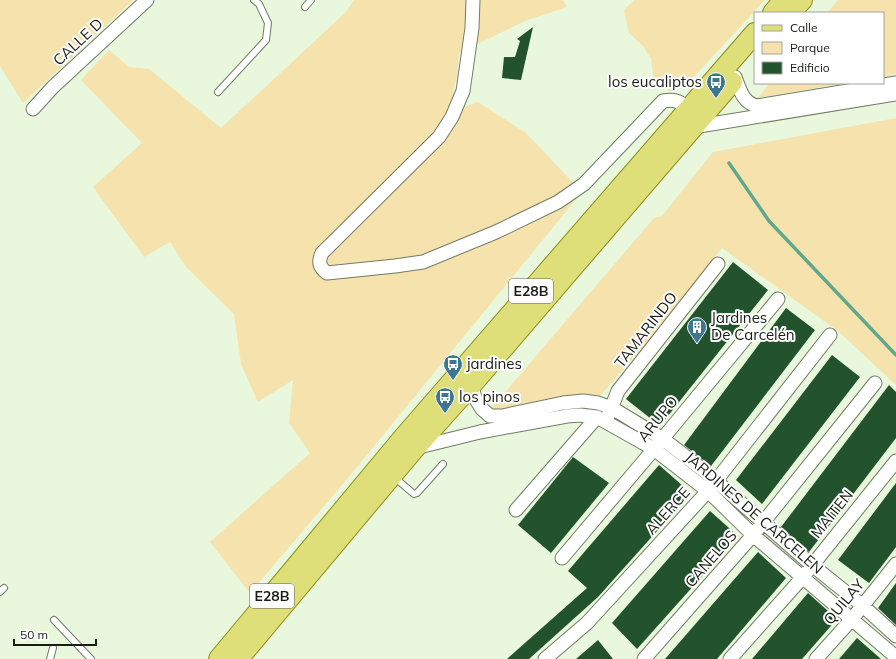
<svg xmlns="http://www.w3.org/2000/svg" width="896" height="659" font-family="Mulish,sans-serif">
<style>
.green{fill:#f6e2ac}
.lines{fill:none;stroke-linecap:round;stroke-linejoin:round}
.stream{stroke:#60a88d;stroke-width:3.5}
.building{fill:#22532d}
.service-casing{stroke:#707c65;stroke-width:8}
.minor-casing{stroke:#707c65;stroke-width:15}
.primary-casing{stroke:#8c8d1b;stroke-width:22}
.service{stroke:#fff;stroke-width:6}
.minor{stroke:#fff;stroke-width:13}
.primary{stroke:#dfdf79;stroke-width:20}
.labels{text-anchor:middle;stroke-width:4;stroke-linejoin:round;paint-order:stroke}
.shield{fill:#fefefe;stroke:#5d605a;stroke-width:1}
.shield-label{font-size:14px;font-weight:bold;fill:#181c13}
.street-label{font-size:15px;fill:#181c13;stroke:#fefefe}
.poi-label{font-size:15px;fill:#181c13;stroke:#fefefe;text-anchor:start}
</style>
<rect width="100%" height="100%" fill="#e9f7dc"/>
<path class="green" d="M0,0H133L23,103L0,66Z
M354,0H563L567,7L525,21L459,53L457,76L453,91L464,107L478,102L526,133L582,192L348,478L250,593L210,542L310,453L289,423L293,380L258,402L241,364L234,314L186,267L170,242L144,257L93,187L142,143L81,80L109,50L129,67L149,69L221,128L346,12Z
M634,0H765L691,80L671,92L654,80L651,59L643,46L629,33L624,10Z
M838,0H896V74L883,77V13H827Z
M770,83H846L758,98Z
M896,118V385L838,331L722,248L647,342L600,396L576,394L489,411L654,218L662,216L713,152Z"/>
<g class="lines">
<path class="stream" d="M729,163L769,221L896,355"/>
</g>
<path class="building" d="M533,27L521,80L502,78L504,57H515L520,41L517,39Z
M733,262L768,290L660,426L626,399Z
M786,308L815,330L711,466L684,445Z
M832,355L860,377L762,504L736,480Z
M889,385L896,392V438L809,552L781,527Z
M573,457L609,483L551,553L518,525Z
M659,465L691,493L598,597L529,659H507L587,588L568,571Z
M896,483V547L869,583L838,560Z
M710,511L738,536L637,649L612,623Z
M758,552L786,578L717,659H665Z
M896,583V625L878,608Z
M808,593L837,619L802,659H752Z
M857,638L881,659H839Z
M598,640L613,659H576Z"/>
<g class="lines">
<g class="service-casing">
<path id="service" d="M305,7L311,0
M218,92L266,40L268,23L259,4L254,0
M394,477L414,494L417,493L443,464
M0,592L4,588
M54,620L91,659
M50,659L53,648"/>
</g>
<g class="minor-casing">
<path id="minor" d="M473,0L472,28L463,91L452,117L439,137L322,253C318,262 319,267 327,273L395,266L423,262L496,232L558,202L584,184L663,101C674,99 680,101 689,109
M735,77C740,90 743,103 757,106L896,83
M33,109L53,87L147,0
M693,127L896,94
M473,383V390L475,398L482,409L490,416H502L563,403L583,401L598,403L612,408L663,439L707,473L812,565L863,606L896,636
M608,416L618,391L718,264
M415,448L480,432L567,416L580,415L597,417L654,449L708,491L753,535L896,657
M516,510L597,417
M562,558L654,449L778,299
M545,659L587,623L708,491L830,335
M644,659L753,535L875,383
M730,659L802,578L896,461
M816,659L852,619L896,564"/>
</g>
<g class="primary-casing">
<path id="primary" d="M773,13L784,0
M790,13L802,0
M219,659L404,437L755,33
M238,659L414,449L473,383L732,82"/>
</g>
<use href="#service" class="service"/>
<use href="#minor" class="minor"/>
<use href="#primary" class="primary"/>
</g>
<defs>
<g id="bus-pin" transform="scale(1)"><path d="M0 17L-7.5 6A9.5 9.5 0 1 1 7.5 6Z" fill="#3c778f" stroke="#fefefe"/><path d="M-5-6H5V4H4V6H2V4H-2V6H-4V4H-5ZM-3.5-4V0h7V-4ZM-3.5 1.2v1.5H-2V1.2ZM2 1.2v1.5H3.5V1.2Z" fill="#fff"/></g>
<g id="building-pin" transform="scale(1)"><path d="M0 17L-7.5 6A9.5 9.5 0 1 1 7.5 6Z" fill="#3c778f" stroke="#fefefe"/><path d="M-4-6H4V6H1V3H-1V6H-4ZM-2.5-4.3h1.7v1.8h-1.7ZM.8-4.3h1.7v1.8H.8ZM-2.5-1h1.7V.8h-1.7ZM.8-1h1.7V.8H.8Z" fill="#fff"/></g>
</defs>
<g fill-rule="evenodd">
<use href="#bus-pin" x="716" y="82"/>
<use href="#building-pin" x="697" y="327"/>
<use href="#bus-pin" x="453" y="364"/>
<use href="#bus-pin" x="445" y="397"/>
</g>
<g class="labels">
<g class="shield">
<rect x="509" y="279" width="44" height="24" rx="3"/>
<rect x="250" y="584" width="44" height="24" rx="3"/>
</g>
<g class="shield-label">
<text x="531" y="296">E28B</text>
<text x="272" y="601">E28B</text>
</g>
<g class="street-label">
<text transform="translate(78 42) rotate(-43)" y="5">CALLE D</text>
<text transform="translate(646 330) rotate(-52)" y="5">TAMARINDO</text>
<text transform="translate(658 419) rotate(-51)" y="5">ARUPO</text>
<text transform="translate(668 511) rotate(-48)" y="5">ALERCE</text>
<text transform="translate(754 513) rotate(41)" y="5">JARDINES DE CARCELEN</text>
<text transform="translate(832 514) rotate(-51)" y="5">MAITEN</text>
<text transform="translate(711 559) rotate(-49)" y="5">CANELOS</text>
<text transform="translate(844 602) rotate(-50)" y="5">QUILAY</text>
</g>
<g class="poi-label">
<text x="702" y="87" text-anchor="end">los eucaliptos</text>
<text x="711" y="323">Jardines<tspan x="711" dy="17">De Carcelén</tspan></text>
<text x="467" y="369">jardines</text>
<text x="459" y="402">los pinos</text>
</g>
</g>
<rect x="754" y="12" width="130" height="72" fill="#fefefe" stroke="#a2a4a0"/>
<rect x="762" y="25" width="20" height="6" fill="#dfdf79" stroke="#a2a4a0"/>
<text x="790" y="32" font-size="12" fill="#181c13">Calle</text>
<rect x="762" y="42" width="20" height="12" fill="#f6e2ac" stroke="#a2a4a0"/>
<text x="790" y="52" font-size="12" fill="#181c13">Parque</text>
<rect x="762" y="62" width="20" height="12" fill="#22532d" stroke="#a2a4a0"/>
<text x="790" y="72" font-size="12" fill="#181c13">Edificio</text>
<path d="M14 639v6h82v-6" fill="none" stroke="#181c13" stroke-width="2"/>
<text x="20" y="639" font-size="12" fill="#181c13" stroke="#fefefe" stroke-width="3" paint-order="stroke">50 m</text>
</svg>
